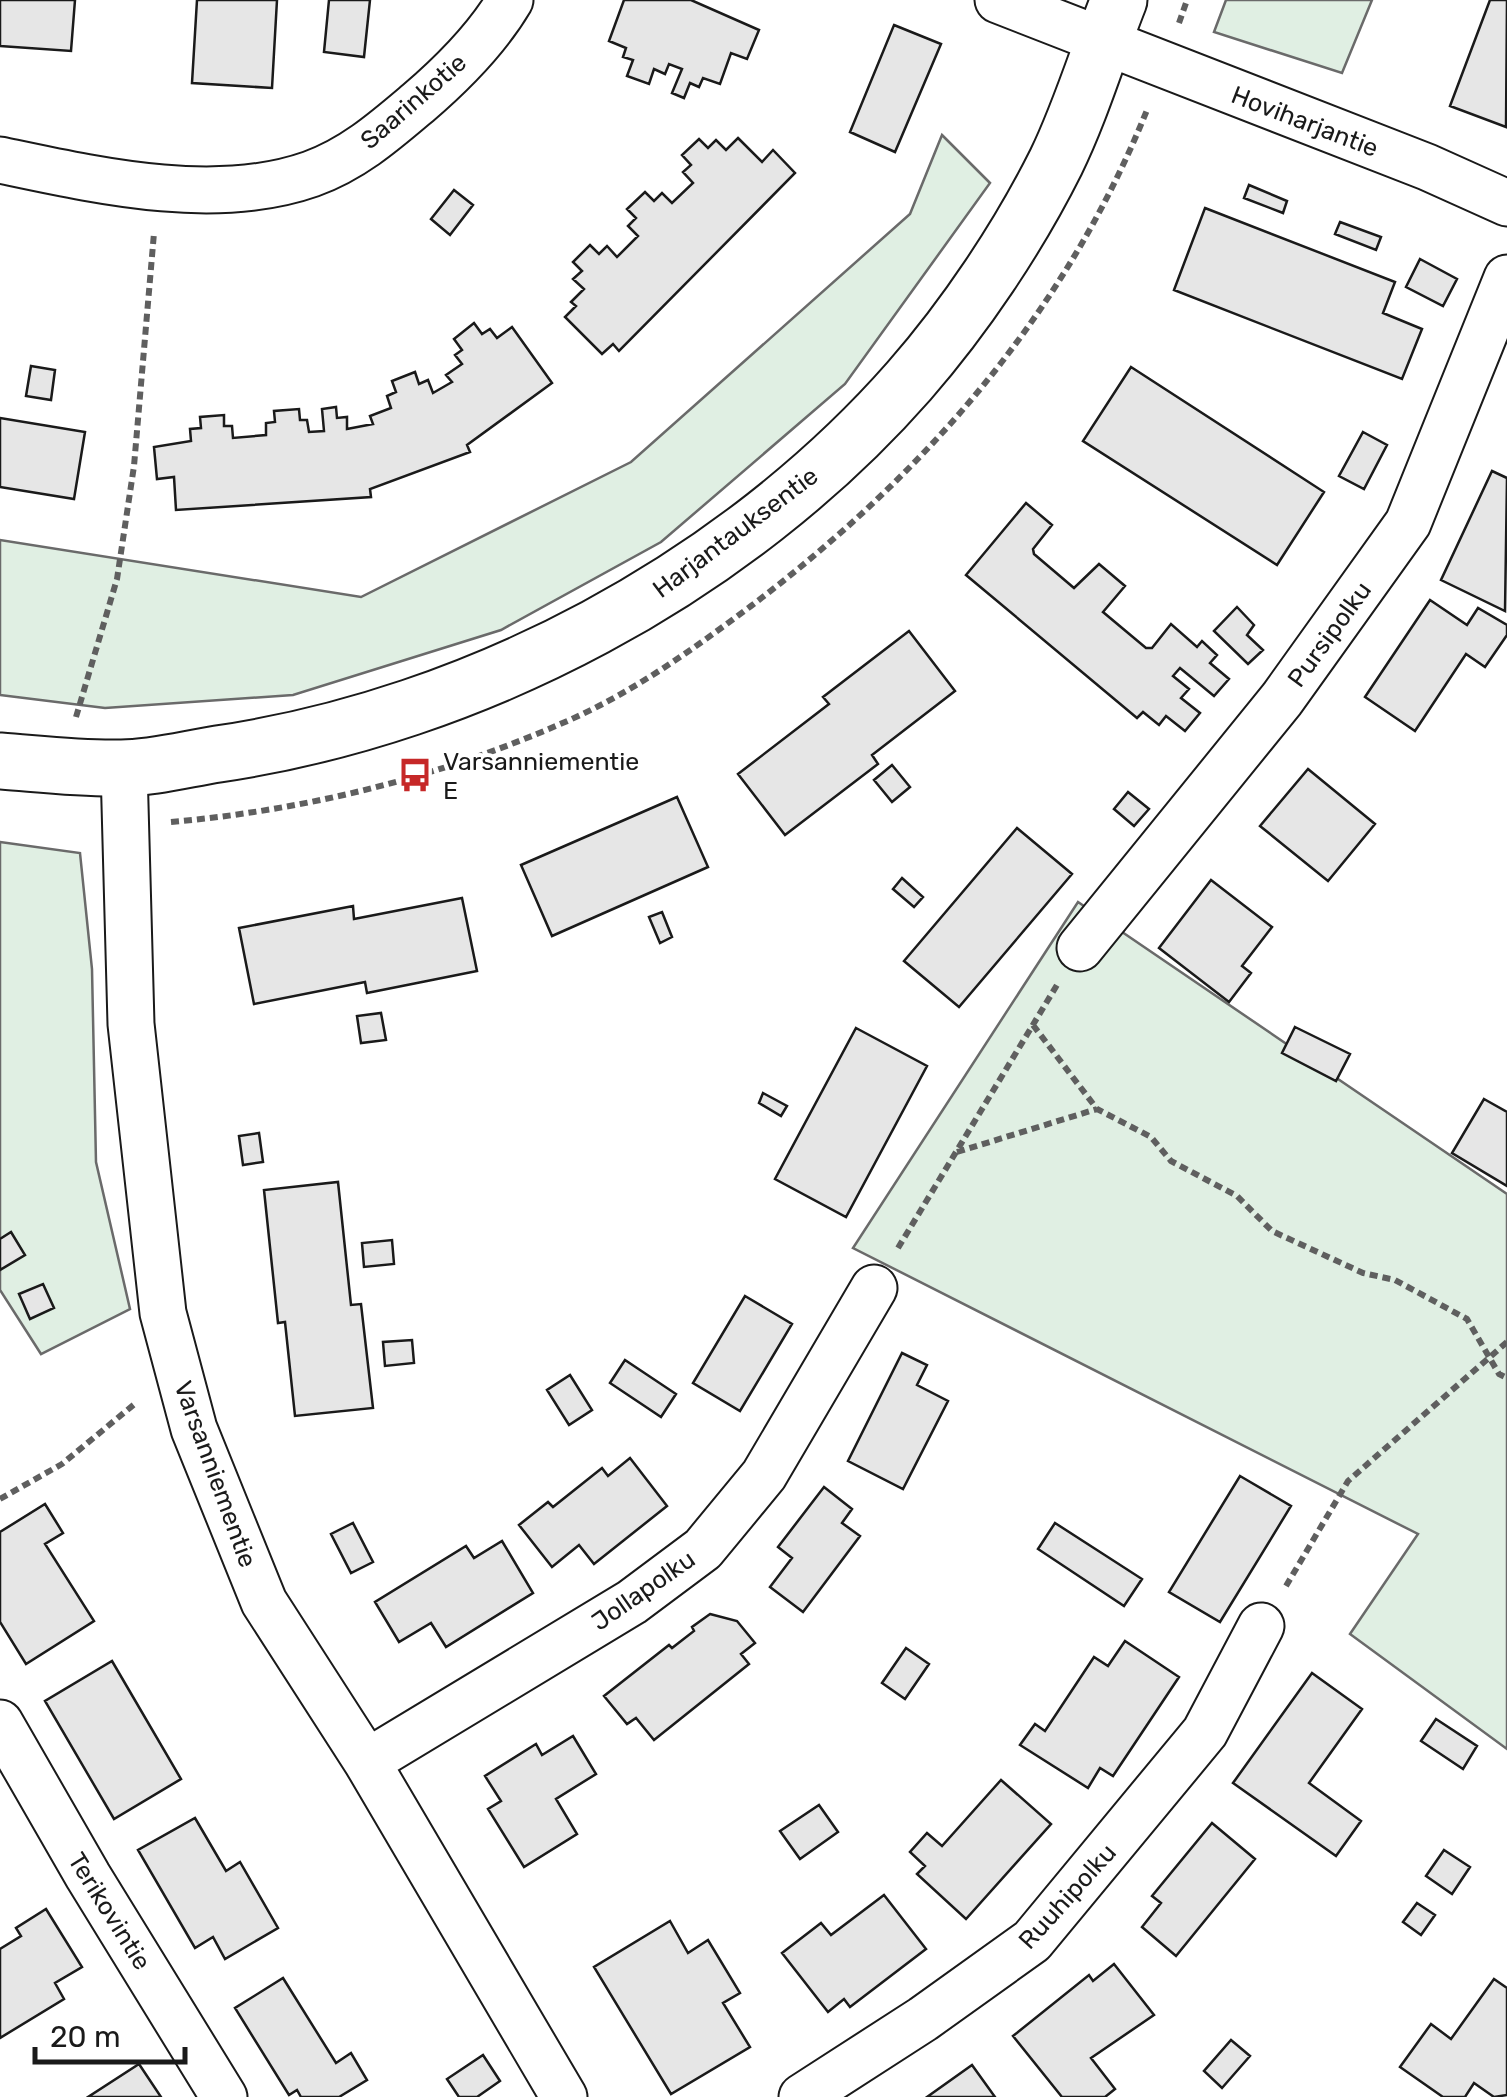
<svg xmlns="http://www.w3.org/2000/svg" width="1507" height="2097" font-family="Rubik,sans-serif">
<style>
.green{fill:#e0efe3;stroke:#6a6a6a;stroke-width:2.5}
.building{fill:#e6e6e6;stroke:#1a1a1a;stroke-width:2.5}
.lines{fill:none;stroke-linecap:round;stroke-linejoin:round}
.street-casing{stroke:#1a1a1a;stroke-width:49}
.secondary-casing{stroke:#1a1a1a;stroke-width:59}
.path{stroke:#5f5f5f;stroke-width:6;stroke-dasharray:8 5;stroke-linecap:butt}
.street{stroke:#fff;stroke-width:45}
.secondary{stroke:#fff;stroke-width:55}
.labels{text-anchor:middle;stroke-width:8;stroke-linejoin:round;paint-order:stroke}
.street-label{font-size:25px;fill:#1a1a1a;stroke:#fff}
.poi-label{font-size:25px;fill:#1a1a1a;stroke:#fff;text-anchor:start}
</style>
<rect width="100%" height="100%" fill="#fff"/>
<path class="green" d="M1226,0H1372L1342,73L1214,32Z
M942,135L990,183L845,384L661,542L501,630L293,695L105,708L0,695V540L361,597L631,462L910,214Z
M0,842L80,853L92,969L96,1162L130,1309L41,1354L0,1290Z
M1078,902L1507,1194V1749L1350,1634L1418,1534L853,1248Z"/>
<path class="building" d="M0,0H75L71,51L0,46Z
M197,0H277L272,88L192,83Z
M329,0H370L364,57L324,52Z
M624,0H691L759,30L747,59L731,53L720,84L703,78L699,87L690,83L684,98L672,93L682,69L669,64L665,74L654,69L649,84L627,76L633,60L623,57L626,48L609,41Z
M1490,0H1507L1506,127L1450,106Z
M894,25L941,44L895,152L850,132Z
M738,138L762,162L773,150L795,173L619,351L613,344L602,354L565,317L576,306L571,302L584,289L573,279L582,271L573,262L590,245L599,254L607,246L617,257L638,236L628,226L636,218L627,209L645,192L654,201L662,193L672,203L693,183L683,172L691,165L682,155L699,139L708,148L716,140L726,150Z
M1249,185L1287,201L1283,213L1244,198Z
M454,190L473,205L450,235L431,219Z
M1205,208L1395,282L1383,313L1422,329L1402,379L1174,290Z
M1340,222L1381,237L1376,250L1335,234Z
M1420,259L1457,279L1443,306L1406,287Z
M474,323L482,334L490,329L497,338L512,327L552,383L467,445L470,452L370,489L371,497L176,510L174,477L157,479L154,447L191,441L190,429L201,428L200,417L224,415V426H232L233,438L266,435V423L275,422L274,411L299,409L300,420H307L309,432L324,431L322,409L336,407L337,418L347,417V429L373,424L370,416L391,408L387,396L396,392L392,381L415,372L419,384L428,380L433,393L452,382L446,375L462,364L455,355L462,350L454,339Z
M31,366L55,370L51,400L26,396Z
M1131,367L1324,492L1277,565L1083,441Z
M0,418L85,432L74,499L0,487Z
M1363,432L1387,445L1364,489L1339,476Z
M1492,471L1507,478L1505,611L1441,580Z
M1026,503L1052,525L1033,549L1034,554L1074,588L1099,564L1125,586L1103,612L1146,648H1152L1171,624L1197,647L1202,641L1217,655L1210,663L1229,679L1214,696L1180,668L1173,676L1189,689L1181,698L1200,713L1185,731L1166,716L1159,725L1143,712L1137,718L966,575Z
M1430,600L1467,625L1478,608L1507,625V635L1485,667L1466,654L1415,731L1365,697Z
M1237,607L1254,625L1247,635L1263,650L1248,664L1214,631Z
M909,631L955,691L872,755L878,764L785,835L738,774L829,704L823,697Z
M892,765L910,787L892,802L874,780Z
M1308,769L1375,824L1328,881L1260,826Z
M1128,792L1149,809L1134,826L1114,809Z
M677,797L708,867L552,936L521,865Z
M1017,828L1072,874L959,1007L904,961Z
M902,878L923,897L914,907L893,889Z
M1211,880L1272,927L1242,966L1251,973L1229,1002L1159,948Z
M462,898L477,971L367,993L365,982L254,1004L239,928L353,906L354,919Z
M662,912L672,937L660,943L649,917Z
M381,1013L386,1040L361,1043L357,1016Z
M1295,1027L1350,1054L1336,1081L1282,1053Z
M856,1028L927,1066L846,1217L775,1179Z
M763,1093L787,1106L781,1116L759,1103Z
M1484,1099L1507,1112V1186L1452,1153Z
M259,1133L263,1162L243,1165L239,1136Z
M338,1182L351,1305L361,1304L373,1408L295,1416L285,1322L278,1323L264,1190Z
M11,1232L25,1255L0,1270V1239Z
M392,1240L394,1264L364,1267L362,1243Z
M43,1284L54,1308L30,1319L19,1294Z
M745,1296L792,1324L740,1411L693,1383Z
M412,1340L414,1363L385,1366L383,1342Z
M902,1353L927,1365L917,1385L948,1401L903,1489L848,1461Z
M625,1360L676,1394L661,1417L610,1383Z
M570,1375L592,1410L569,1425L547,1390Z
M630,1458L667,1506L594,1564L579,1545L552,1567L519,1525L548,1502L553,1507L602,1468L608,1476Z
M1240,1476L1291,1506L1220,1622L1169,1592Z
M824,1487L852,1509L842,1523L860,1536L803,1612L770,1587L792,1558L778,1547Z
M45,1504L63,1533L45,1544L94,1621L26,1664L0,1622V1532Z
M353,1523L373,1562L351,1573L331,1534Z
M1055,1523L1142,1579L1124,1606L1038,1549Z
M502,1541L533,1593L446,1647L431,1623L399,1642L375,1602L466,1546L474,1558Z
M710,1614L737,1621L755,1643L741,1654L749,1664L654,1740L636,1718L627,1724L604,1696L669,1645L672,1648L694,1631L692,1627Z
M1125,1641L1179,1677L1113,1776L1100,1768L1088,1788L1020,1745L1035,1724L1045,1731L1094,1657L1108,1666Z
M906,1648L929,1664L905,1699L882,1683Z
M112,1661L181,1779L114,1819L45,1701Z
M1312,1673L1362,1709L1309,1783L1361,1821L1336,1856L1233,1783Z
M1436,1719L1477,1746L1463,1769L1421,1741Z
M573,1736L596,1774L556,1799L577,1834L524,1867L488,1809L501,1801L485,1776L536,1744L542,1755Z
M1001,1780L1051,1824L966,1919L917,1874L925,1866L910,1852L927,1833L942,1846Z
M819,1805L838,1832L800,1859L780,1831Z
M195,1818L226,1871L240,1862L278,1928L225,1959L213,1937L195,1948L138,1850Z
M1212,1823L1255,1859L1176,1956L1142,1927L1161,1903L1152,1896Z
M1444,1850L1470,1867L1452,1894L1426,1876Z
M884,1895L926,1949L850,2007L844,1999L828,2012L782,1953L821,1923L831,1935Z
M1417,1903L1435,1915L1421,1935L1403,1922Z
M46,1909L82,1967L55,1983L64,1999L0,2038V1949L21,1936L16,1928Z
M670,1921L688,1953L708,1940L740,1993L723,2003L750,2047L671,2094L594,1967Z
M1114,1964L1154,2015L1091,2058L1115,2089L1105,2097H1062L1013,2036L1089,1975L1093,1981Z
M283,1978L336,2063L351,2053L367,2080L339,2097H301L297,2090L289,2095L235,2008Z
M1494,1979L1507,1988V2095L1494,2097L1474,2083L1465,2097H1443L1400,2067L1431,2024L1451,2039Z
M1231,2040L1250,2056L1222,2088L1204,2071Z
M483,2055L500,2081L477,2097H459L447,2079Z
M139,2064L161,2097H88Z
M972,2065L995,2097H927Z"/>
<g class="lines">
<g class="street-casing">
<path id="street" d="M998,0L1427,167L1507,203
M0,160C95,180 215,208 311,174C353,159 385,131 418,103C453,73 487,39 510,0
M124,768L131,1024L163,1313L194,1429L264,1602L367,1762L564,2097
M1080,948L1282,699L1408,523L1507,278
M0,1723L88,1876L224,2097
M367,1762L632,1602L703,1549L764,1475L874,1288
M802,2097L923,2019L1032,1941L1205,1732L1261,1626"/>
</g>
<g class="secondary-casing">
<path id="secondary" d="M0,761C40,764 80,769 121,768C153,768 186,759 218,754C476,716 736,578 909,381C965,317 1018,238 1056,162C1081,111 1098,53 1119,0"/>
</g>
<path class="path" d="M1179,23L1187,0
M76,717L117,579L134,466L154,233
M171,822C307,810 440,777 565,722C632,693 692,650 751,606C925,474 1065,314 1147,110
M1033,1025L1097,1109L1151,1137L1171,1161L1237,1196L1272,1231L1363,1273L1395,1280L1467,1319L1499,1374L1507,1378
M957,1152L1097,1109
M898,1248L1057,985
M0,1499L62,1464L137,1402
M1286,1586L1348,1481L1507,1342"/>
<use href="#street" class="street"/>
<use href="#secondary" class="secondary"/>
</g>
<defs>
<g id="bus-bare" transform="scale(2.7)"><path d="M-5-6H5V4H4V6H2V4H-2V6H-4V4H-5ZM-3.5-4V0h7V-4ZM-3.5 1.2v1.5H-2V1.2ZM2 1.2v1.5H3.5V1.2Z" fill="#c62828" stroke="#fff" stroke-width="2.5" paint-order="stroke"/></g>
</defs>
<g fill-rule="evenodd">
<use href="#bus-bare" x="415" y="775"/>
</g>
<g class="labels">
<g class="street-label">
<text transform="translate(413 101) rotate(-41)" y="9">Saarinkotie</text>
<text transform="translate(1305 121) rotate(21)" y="9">Hoviharjantie</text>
<text transform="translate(735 532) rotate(-37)" y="9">Harjantauksentie</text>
<text transform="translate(1329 634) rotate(-54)" y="9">Pursipolku</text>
<text transform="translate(216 1474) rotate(70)" y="9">Varsanniementie</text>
<text transform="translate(643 1590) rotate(-35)" y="9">Jollapolku</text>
<text transform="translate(1067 1896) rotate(-48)" y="9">Ruuhipolku</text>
<text transform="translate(110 1911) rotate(58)" y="9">Terikovintie</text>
</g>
<g class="poi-label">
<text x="443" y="770">Varsanniementie<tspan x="443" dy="29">E</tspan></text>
</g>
</g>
<path d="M35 2047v15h150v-15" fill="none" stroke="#1a1a1a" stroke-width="5"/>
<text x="50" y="2047" font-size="30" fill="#1a1a1a" stroke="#ffffff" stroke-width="8" paint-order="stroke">20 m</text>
</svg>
